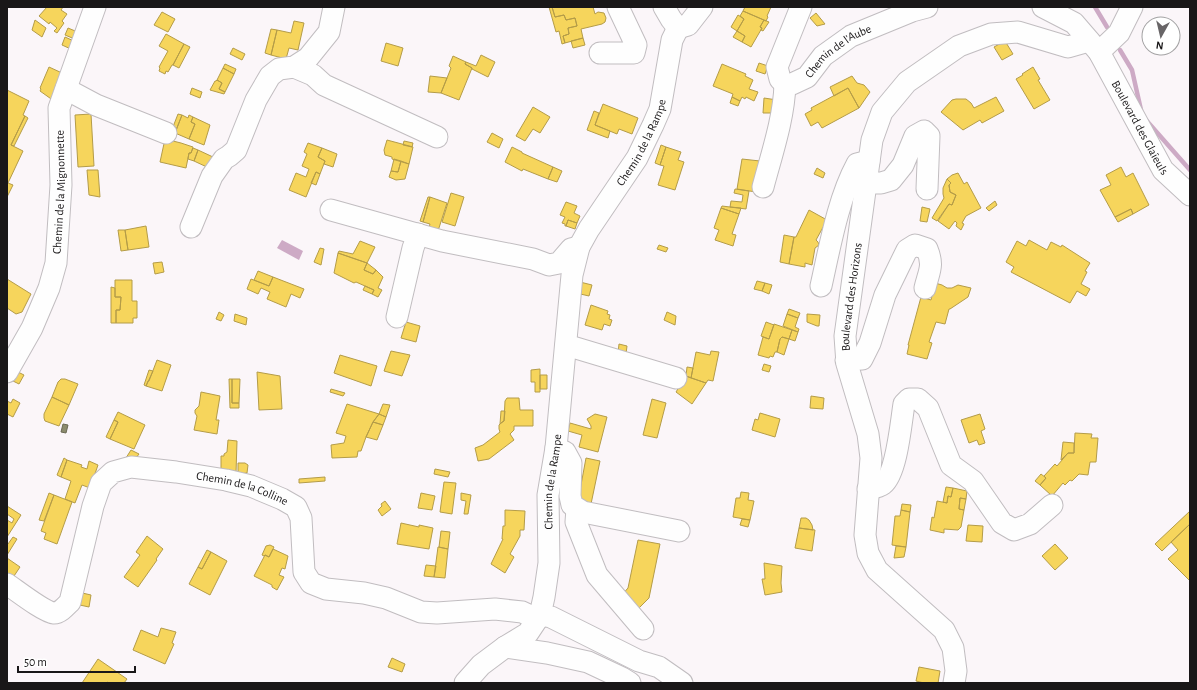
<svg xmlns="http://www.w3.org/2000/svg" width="1197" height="690" font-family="'Alegreya Sans',sans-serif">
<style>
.water{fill:#cdaac5}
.homes{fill:#f6d55c;stroke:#b49c48}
.industry{fill:#8c8c6e;stroke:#6a6954}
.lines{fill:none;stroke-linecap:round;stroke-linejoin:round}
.stream{stroke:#cdaac5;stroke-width:4.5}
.minor-casing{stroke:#c1bdc0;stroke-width:23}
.minor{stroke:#fefefe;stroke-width:21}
.labels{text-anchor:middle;stroke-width:4;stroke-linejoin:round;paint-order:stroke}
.street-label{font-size:12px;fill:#191718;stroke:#fff}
</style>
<rect width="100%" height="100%" fill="#fbf6f9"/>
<path class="water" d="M282,240L303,251L299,260L277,248Z"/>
<path class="homes" d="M47,7H63L61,10L67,14L62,21L64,23L57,33L54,31L57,28L50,22L49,24L39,16Z
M549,7H552L555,17L564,15L566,20L575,18L577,26L568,28L569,34L563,36L565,43L562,44L559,31L556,32Z
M552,7H593L595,14L598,12L604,13L606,18L605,22L602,24L581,29L583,38L565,43L563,36L569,34L568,28L577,26L575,18L566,20L564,15L555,17Z
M745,7H771L767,16L768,17L766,21L743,11Z
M743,11L764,20L760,27L762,28L751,47L742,42L745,36L737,31L744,19L740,16Z
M162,12L175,19L168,32L154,25Z
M816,13L825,24L817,26L810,18Z
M738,15L744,19L737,31L731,27Z
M35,20L46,28L42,37L32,30Z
M764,20L769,22L763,31L761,30L762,28L760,27Z
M294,21L304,23L298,50L289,48L286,59L271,55L277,30L291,33Z
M68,28L80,33L77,40L65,35Z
M271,29L277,30L271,55L265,53Z
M737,31L745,36L742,42L733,37Z
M166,34L184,44L173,65H172L168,72L166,71L165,74L159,71L160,68L159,67L168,51L159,46Z
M65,37L76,42L73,50L62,45Z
M583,38L585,45L573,48L571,41Z
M1005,41L1013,54L1002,60L994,47Z
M386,43L403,48L398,66L381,61Z
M184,44L190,47L179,68L173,65Z
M233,48L245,54L242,60L230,54Z
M481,55L495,62L488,77L472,69V68L465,64L466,62L476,66Z
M453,56L466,62L465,64L472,68L459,100L441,93L451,68L449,66Z
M759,63L768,66L765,74L756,71Z
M225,64L236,69L234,74L223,68Z
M722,64L746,74L745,76L753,80L749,89L758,92L754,101L746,97L745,99L742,97L740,101L732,97L733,94L713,86Z
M49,67L62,73L54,90L57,92L54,101L40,91L41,89L40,88Z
M1033,67L1040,79L1038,80L1050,100L1034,109L1016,79L1023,75L1022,74Z
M223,68L234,74L225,92L219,89L222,83L217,80Z
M430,76L447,78L441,93L428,92Z
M852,76L857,83L864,85L870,92L859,108L848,88L834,96L830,87Z
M217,80L222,83L219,89L225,92L224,94L210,90L215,81H216Z
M192,88L202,92L200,98L190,94Z
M848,88L859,108L822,128L818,122L811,126L805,114L812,110L811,108Z
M7,90L29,101L23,115L25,116L11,145L23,151L8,183L13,185L7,197Z
M732,97L740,101L738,106L730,103Z
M996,97L1004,111L982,123L980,120L963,130L941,112L952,100L956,99H966L971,103L974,108Z
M764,98L777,100L776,113H763Z
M603,104L638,118L632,134L619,129L617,134L595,125Z
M533,107L550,117L540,133L533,129L525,141L516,136Z
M594,111L599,113L595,125L610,131L608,138L587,130Z
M91,114L94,166L78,167L75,115Z
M178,114L182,115L175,133L171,132Z
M182,115L188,118L189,115L193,117L191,122L195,124L189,139L175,133Z
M25,116L28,118L14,146L11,145Z
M193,117L210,125L204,145L189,139L195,124L191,122Z
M492,133L503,139L499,148L487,142Z
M165,139L181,143L193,147L191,153H189L186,168L160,162Z
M387,140L413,147L409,164L392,159V157L385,155L384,150Z
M404,141L413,143L412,147L403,145Z
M308,143L322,148L318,157L325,161L320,174L316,172L306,197L289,190L296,173L306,177L309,169L302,166L307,154L304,152Z
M661,145L666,147L660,165L655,163Z
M512,147L522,152V153L553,167L548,179L523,169L522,171L505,162Z
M666,147L681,152L678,160L684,162L675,190L658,185L664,166L660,165Z
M193,148L198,150L194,161L188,159L189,153H191Z
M322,148L337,154L333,167L324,164L325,161L318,157Z
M198,150L213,157L209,168L194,161Z
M394,159L401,161L398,172L391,171Z
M742,159L760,161L756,192L737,189Z
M401,161L409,164L405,179L396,180L389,177L391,171L398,172Z
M553,167L562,171L557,182L548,179Z
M1121,167L1126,177L1133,173L1149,205L1133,214L1131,209L1115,217L1100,190L1111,185L1106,175Z
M817,168L825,173L823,178L814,174Z
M87,170H98L100,197L89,195Z
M316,172L320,174L316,185L311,183Z
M958,173L964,184L967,182L981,208L966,216L962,223L964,224L961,230L956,226L957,223L955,221L949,229L938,221L949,204L952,205L956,195L950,192L949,185L951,183L947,179L952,175Z
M947,179L951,183L949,185L950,192L956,195L952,205L949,204L937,221L932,218L944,198L943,194V188Z
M735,189L749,191L746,209L730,207L731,201L742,202L743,195L734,193Z
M451,193L464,197L455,226L442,222Z
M428,197H430L423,222L420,221Z
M430,197L447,203L437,234L428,231L430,224L423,222Z
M995,201L997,205L989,211L986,208Z
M566,202L577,206L574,213L580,216L577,223L568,220L566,226H565V224L562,223L565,217L560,215Z
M722,206L730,207L741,208L739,214L721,208Z
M922,207L930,209L927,222L920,221Z
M721,208L739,214L732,234L736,235L733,246L715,240L719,230L714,228Z
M1131,209L1133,214L1118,222L1115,217Z
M809,210L827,220L816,240L818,242L819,245L815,248L812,265L805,263V267L789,264L794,237H796Z
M568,220L577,223L575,229L566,226Z
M146,226L149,247L128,250L125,230Z
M118,230H125L128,250L121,251Z
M784,235L794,237L789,264L780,262Z
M1029,240L1047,250L1051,242L1061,247L1062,245L1090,263L1085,271L1087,272L1081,284L1090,289L1086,296L1077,291L1070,303L1011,272L1014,267L1006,262L1017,241L1026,246Z
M360,241L375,247L367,263L338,253L339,251L353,254Z
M659,245L668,248L666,252L657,249Z
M320,248L324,249L321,265L314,262Z
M338,253L367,263L364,270L373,274L376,270L383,277L378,288L382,290L378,297L372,294L374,290L356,282L354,283L334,273Z
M162,262L164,272L155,274L153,263Z
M367,263L376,270L373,274L364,270Z
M258,271L273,277L269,286L254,280Z
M273,277L304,289L300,298L291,294L286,307L267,299L270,292L261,288L258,294L247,289L251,279L269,286Z
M7,279L31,294L22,312L16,314L7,308Z
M115,280H132V301H137V318H133V323H116V310H120L121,297H115Z
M757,281L765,283L762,291L754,289Z
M580,282L592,285L589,296L576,293Z
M765,283L772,285L769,294L762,291Z
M935,283L942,285L947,288H952L958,285L971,288L968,297L950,309H949L945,324L936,322L929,342L932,343L927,359L907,354L909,345H908L921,297L931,300Z
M365,286L374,290L372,294L363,290Z
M111,287L115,288V297H121L120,310H116V323H111Z
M591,305L608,311L607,314L610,315L609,319L612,320L610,326L604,324L602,330L585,325Z
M789,309L800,313L798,318L787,314Z
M219,312L224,315L221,321L216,319Z
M667,312L676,316L675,325L664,320Z
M235,314L247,318L246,325L234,321Z
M787,314L798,318L795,327L799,329L798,332L783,326Z
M807,314L820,315L819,326H817L807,322Z
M406,322L420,326L416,342L401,338Z
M766,322L774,325L769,339L761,336Z
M774,324L792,330L789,339L782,337L780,339L777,352H775L773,357L770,356L769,358L758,355L763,337L769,339Z
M792,330L798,332L795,341L789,339Z
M782,337L789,339L784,355L777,352L780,339Z
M619,344L627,346L626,354L618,353Z
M391,351L410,355L402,376L384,371Z
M711,351L719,352L713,381L708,380L706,383L691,378L696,352L710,355Z
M340,355L377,366L371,386L334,373Z
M157,360L171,365L162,391L146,386L148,381H149Z
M764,364L771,366L769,372L762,370Z
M687,367L693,368L691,378L686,376Z
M540,369V392H535V382H531V370Z
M14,370L24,375L19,384L9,379Z
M149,370L153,371L146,386L144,385Z
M257,372L280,376L282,409L259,410Z
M540,375H547V389H540Z
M686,376L706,383L692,404L676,392Z
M61,379H65L78,384L69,405L52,397L58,382Z
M229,379H232V403H239V408H230Z
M232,379H240L239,403H232Z
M331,389L345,393L343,396L330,392Z
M201,392L220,396L216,420H219L217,434L194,430L197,416L195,413V410L199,406Z
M811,396L824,398L823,409L810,408Z
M52,397L69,405L59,426L45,421L44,418V414Z
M507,398H519L520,410H533V426H514V430L510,434L514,440L489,459L478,461L475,448L483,445L500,432L499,429V425L502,422L504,421L505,401Z
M13,399L20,403L13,417L7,414V401L11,403Z
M652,399L666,403L657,438L643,435Z
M347,404L379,414L373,422L366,437L361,451H358L357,457L332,458L331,445L344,443L346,436L336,433Z
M383,404L390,405L386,417L379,414Z
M501,411H505L504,421L500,424Z
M118,412L145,425L134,449L110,439L118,422L114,420Z
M760,413L780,419L775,437L752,430L755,419L758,420Z
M379,414L386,417L383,425L373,422Z
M595,414L607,417L598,452L579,447L582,435L568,431L570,423L591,429V426L587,419Z
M980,414L985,429L981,431L985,443L979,445L977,440L969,443L961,420Z
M114,420L118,422L110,439L106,437Z
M373,422L383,425L377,440L366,437Z
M1075,433L1092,434L1091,438H1098L1096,462H1090L1088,475L1079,474L1072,481L1070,480L1065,485L1063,483L1052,496L1040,485L1046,478L1044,476L1055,464L1057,466L1068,453H1074Z
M228,440L237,441L236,473L221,471V456H224V454L227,452Z
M1063,442L1074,443V453H1068L1061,460Z
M131,450L139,454L133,462L124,461Z
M64,458L67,460L61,477L57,475Z
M586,458L600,461L591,504L578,501Z
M67,460L82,465L81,467L87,469L89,461L98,465L90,488L82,485L75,503L65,499L71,481L61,477Z
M238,463H245L248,465L247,473L238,474Z
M435,469L450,472L448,477L434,474Z
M1041,474L1046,478L1040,485L1035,481Z
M325,477V481L299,483V479Z
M444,482L456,483L452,514L440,512Z
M946,487L953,488L951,497L948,496L947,503L943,502Z
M953,488L967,491L966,499L960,498L959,509L964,510L961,527L958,530L944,529V533L930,530L932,517L934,518L937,501L947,503L948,496L951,497Z
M741,492L749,493L748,500L754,501L750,520L733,517L736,498H740Z
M49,493L54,495L44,521L39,520Z
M421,493L435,496L432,510L418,508Z
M461,493L471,495L468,514H464L466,501L461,500Z
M54,495L72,502L57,544L44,539L46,533L41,531Z
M960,498L966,499L964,510L959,509Z
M385,501L391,509L382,516L378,510L382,506L381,504Z
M902,504L911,505L910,512L901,510Z
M7,506L21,515L7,537V520L12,523L14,519L7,514Z
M505,510L525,511L524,530H520V536L510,554L514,557L505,573L491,564L503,539H502L503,526H505Z
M901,510L910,512L906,547L892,545L895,516H900Z
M1190,511V524L1162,551L1155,544Z
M801,518H806L809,520L812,525L813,530L799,528Z
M742,519L750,520L748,527L740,525Z
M401,523L419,527V525L433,528L429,549L397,544Z
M1190,524V581L1168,559L1178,550L1171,542Z
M968,525L983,526L982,542L966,541Z
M799,528L815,530L812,551L795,548Z
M441,531L450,532L448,549L439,547Z
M147,536L163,549L156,559L157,560L138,587L124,577L140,555L136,552Z
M13,537L17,539L7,555V544H8Z
M638,540L660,544L649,598L636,611L621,596L628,588Z
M1055,544L1068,558L1055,570L1042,556Z
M270,545L274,547L269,557L265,555L264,556L262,555L266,546Z
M896,546L906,547L904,557L894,558Z
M438,547L448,549L445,578L434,577Z
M273,549L288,556L285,569L282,568L279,575L284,577L277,590L272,587V585L254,576L265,555L269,557Z
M207,550L211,552L202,569L198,567Z
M211,552L227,561L210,595L189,584L198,567L202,569Z
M7,558L20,567L12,579L7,575Z
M764,563L782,566L781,583L782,592L765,595L762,579H765Z
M426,565L436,566L434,577L424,576Z
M78,592L91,595L89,607L75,604Z
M161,628L176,632L172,643L174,644L165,664L133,650L141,630L158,637Z
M392,658L405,664L402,672L388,667Z
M98,659L127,679L124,683H109L107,682L106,683H82Z
M919,667L940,671L938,683H924L916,681Z"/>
<path class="industry" d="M63,424L68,425L66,433L61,432Z"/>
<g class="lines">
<path class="stream" d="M1095,7L1107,27
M1120,50L1132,70L1141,110
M1146,120L1190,170"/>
<g class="minor-casing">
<g id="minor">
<path d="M664,7L671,19L678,28"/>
<path id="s1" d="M801,7L777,67L780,79L785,84H792L807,77L823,56L851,36L912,11L927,7"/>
<path id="s2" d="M1043,7L1074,23L1099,52L1163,170L1190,195"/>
<path d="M678,28L688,25L702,7"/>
<path d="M1099,52L1119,33L1132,7"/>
<path d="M600,53H634L636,45L618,7"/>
<path d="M294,67L313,75L324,85L437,137"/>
<path d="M66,89L96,105L166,133"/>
<path d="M866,183H881L891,180L903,165L915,136L924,131L929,136L927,189"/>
<path d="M763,187C772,153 784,118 785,84"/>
<path d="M331,210L442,241L533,259L549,265L559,263L571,249L579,247"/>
<path d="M191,227L212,176L224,159L229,156L236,150L256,100L270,76L279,69L294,67L308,58L329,32L334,7"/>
<path d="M821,286C830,246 838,199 857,164L869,161"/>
<path d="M397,317L413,248L418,234"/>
<path d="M566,345L676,378"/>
<path d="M846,360L862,359L870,343L885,295L907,250L915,245L927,249C934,266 929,271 925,288"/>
<path id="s3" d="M7,372L32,328L49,288L56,263L61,185L59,108L95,7"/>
<path d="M556,448L565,452L571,463L570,496L572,505L583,512L679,531"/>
<path d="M868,489C873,488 879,487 883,484C897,473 901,422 904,404L909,399H918L928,408L951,465L973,481L1002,523L1014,530L1030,524L1052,505"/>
<path d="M577,509L576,522L597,575L643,629"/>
<path id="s4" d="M7,584C16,590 44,612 54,613C60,613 66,606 70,602L93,506L101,483L113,472L131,467L176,472L226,480L251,486L282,499L296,507L301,518L304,572L311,583L326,589L364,593L386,598L421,612L437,613L495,609L522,612L537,619"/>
<path d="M540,615L551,617L639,661L659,667L682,683"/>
<path d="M505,647L547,653L588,662L622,678L630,683"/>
<path id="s5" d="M465,683L481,665L505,647L528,633L540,615L544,597L549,563L548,495L556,448L572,275L579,247L589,229L637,158L653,125L660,109L672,40L678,28"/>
<path id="s6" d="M954,683L956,671L953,648L944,630L877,570L868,553L865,535L871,458L868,434L847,364L845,336L872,140L882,112L907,82L959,46L991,34L1018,32L1068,47L1089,41"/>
</g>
</g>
<use href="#minor" class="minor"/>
</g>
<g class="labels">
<g class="street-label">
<text dy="4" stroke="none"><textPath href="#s1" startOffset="149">Chemin de l'Aube</textPath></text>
<text dy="4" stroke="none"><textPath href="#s2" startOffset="159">Boulevard des Glaïeuls</textPath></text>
<text dy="4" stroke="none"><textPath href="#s5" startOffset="596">Chemin de la Rampe</textPath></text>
<text dy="4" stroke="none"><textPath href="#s3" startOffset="191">Chemin de la Mignonnette</textPath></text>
<text dy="4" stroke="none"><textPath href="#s6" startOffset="425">Boulevard des Horizons</textPath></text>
<text dy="4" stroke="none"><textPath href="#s5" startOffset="237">Chemin de la Rampe</textPath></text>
<text dy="4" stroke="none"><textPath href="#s4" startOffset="347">Chemin de la Colline</textPath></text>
</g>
</g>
<rect width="1197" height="690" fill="none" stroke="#191718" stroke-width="16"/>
<g transform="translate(1161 36) rotate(188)"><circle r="19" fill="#ffffff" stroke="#a3a2a3"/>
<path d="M0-3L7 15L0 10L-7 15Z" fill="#686567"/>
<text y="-6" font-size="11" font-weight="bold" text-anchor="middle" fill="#191718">N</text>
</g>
<path d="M18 666v6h117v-6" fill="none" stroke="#191718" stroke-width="2"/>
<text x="24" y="666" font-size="12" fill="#191718" stroke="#ffffff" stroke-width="3" paint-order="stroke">50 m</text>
</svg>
